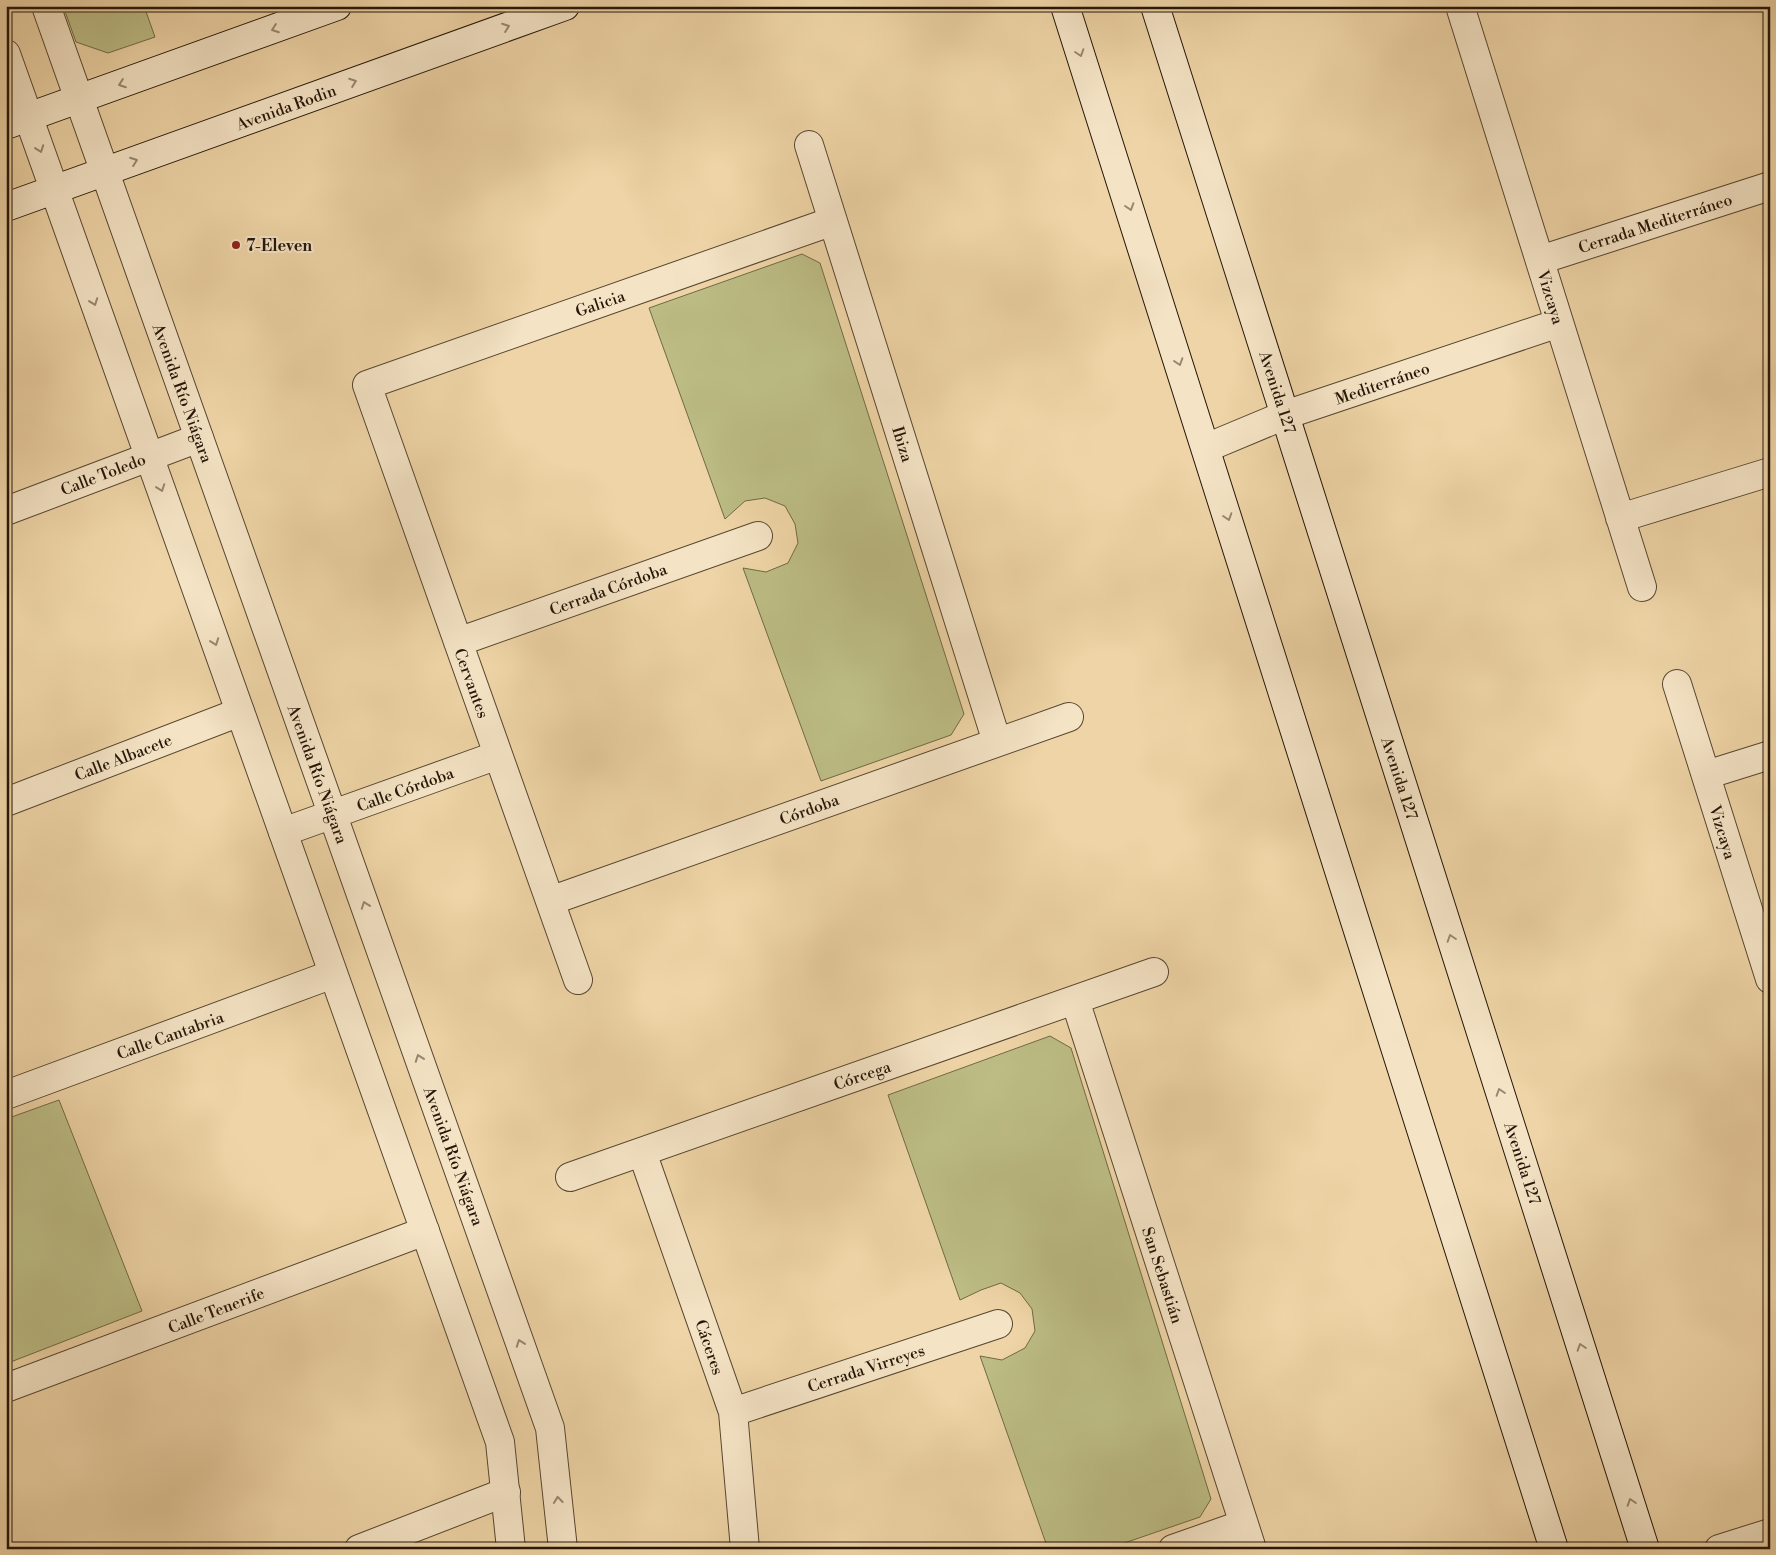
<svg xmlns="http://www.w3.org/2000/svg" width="1776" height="1555" font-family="'Libre Bodoni',serif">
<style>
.green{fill:#bcbc84;stroke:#706946}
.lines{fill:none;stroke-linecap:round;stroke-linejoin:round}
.minor-casing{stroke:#574630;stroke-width:30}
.tertiary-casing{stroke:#574630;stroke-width:30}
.secondary-casing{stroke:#251608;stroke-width:30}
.minor{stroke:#f4e3c5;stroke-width:28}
.tertiary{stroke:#f4e3c5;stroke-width:28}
.secondary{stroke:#f4e3c5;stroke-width:28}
.oneway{stroke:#978770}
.poi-dot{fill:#8f2418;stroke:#f4e3c5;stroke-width:2}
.labels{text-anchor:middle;stroke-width:4;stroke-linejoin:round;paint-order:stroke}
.street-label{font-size:16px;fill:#251608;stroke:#f4e3c5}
.poi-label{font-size:16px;font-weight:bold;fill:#251608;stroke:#f4e3c5;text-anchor:start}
</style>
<rect width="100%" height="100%" fill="#eed4a6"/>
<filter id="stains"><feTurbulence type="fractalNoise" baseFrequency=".004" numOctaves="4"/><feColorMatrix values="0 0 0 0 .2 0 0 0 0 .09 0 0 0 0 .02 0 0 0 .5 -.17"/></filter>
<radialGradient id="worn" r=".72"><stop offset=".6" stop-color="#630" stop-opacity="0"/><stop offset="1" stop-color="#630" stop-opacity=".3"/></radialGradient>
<path class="green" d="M63,6H144L155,37L108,53L76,42Z
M802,254L820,263L964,714L951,735L821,781L743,568L766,572L788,563L798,543L795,524L785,506L765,498L745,501L725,519L649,308Z
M1050,1036L1071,1048L1211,1499L1200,1517L1107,1549H1048L980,1356L1002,1360L1025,1348L1035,1331L1032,1309L1020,1293L1001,1283L981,1290L960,1300L888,1095Z
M59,1100L142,1311L8,1363H6V1119Z"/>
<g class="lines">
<g class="minor-casing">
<path id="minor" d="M1460,6L1642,587
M809,145L997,742
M1540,260L1770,186
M1206,448L1285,415L1559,323
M6,511L199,438
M1620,518L1770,472
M458,642L758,536
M1677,684L1770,979
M1706,775L1770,755
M6,802L240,712
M283,832L498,755
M550,901L1069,717
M578,980L367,385L833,221
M1075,1000L1252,1549
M6,1095L333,974
M642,1152L733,1412L745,1549
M570,1177L1154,972
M6,1388L425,1231
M733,1412L998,1324
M359,1549L506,1492
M1173,1549L1244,1524
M1719,1549L1770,1533"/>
</g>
<g class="tertiary-casing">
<path id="tertiary" d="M46,6L550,1428L563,1549
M6,54L500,1442L511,1549"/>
</g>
<g class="secondary-casing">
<path id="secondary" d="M1065,6L1554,1549
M1155,6L1645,1549
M6,125L337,6
M6,207L565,6"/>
</g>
<use href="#minor" class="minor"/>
<use href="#tertiary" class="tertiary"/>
<use href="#secondary" class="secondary"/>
</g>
<defs><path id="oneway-chevron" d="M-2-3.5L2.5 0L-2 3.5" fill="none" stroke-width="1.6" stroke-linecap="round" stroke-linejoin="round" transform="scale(1.25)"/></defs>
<g class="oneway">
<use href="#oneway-chevron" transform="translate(506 27) rotate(-20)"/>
<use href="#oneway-chevron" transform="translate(275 29) rotate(160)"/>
<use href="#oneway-chevron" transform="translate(1080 53) rotate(72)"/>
<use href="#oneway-chevron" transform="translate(353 82) rotate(-20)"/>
<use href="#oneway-chevron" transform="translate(122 84) rotate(160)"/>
<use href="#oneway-chevron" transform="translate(40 149) rotate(70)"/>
<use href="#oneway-chevron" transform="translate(134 161) rotate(-20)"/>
<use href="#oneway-chevron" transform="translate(1130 207) rotate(72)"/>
<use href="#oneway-chevron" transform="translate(94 302) rotate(70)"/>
<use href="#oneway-chevron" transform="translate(1179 362) rotate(72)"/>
<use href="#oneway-chevron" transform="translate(161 488) rotate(70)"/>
<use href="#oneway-chevron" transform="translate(1228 517) rotate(72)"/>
<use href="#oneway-chevron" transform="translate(215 642) rotate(70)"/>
<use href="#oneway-chevron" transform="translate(365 905) rotate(-110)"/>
<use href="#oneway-chevron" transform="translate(1451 938) rotate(-108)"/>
<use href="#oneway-chevron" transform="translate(419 1058) rotate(-110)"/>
<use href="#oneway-chevron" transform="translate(1500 1092) rotate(-108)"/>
<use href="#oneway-chevron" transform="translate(520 1343) rotate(-110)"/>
<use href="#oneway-chevron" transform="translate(1581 1347) rotate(-108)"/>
<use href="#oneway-chevron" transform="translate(558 1500) rotate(-96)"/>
<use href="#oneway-chevron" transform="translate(1631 1502) rotate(-108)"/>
</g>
<circle class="poi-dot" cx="236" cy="245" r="5"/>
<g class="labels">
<g class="street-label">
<text transform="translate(286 107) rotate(-20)" y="6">Avenida Rodin</text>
<text transform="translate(1655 223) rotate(-18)" y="6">Cerrada Mediterráneo</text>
<text transform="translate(1551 297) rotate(73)" y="6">Vizcaya</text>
<text transform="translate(600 303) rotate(-19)" y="6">Galicia</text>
<text transform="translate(1382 383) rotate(-19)" y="6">Mediterráneo</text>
<text transform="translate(1278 392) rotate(72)" y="6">Avenida 127</text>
<text transform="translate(183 393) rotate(70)" y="6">Avenida Río Niágara</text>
<text transform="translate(903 444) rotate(73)" y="6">Ibiza</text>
<text transform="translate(103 474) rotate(-21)" y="6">Calle Toledo</text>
<text transform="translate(608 589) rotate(-20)" y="6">Cerrada Córdoba</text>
<text transform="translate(472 683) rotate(70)" y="6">Cervantes</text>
<text transform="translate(123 757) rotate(-21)" y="6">Calle Albacete</text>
<text transform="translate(318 774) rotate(70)" y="6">Avenida Río Niágara</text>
<text transform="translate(1400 778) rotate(72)" y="6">Avenida 127</text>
<text transform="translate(405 789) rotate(-20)" y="6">Calle Córdoba</text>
<text transform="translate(809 809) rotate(-20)" y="6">Córdoba</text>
<text transform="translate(1723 832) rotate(73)" y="6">Vizcaya</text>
<text transform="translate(170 1035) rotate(-20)" y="6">Calle Cantabria</text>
<text transform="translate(862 1075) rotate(-19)" y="6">Córcega</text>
<text transform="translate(454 1156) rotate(70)" y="6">Avenida Río Niágara</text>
<text transform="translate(1523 1163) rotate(72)" y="6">Avenida 127</text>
<text transform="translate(1163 1275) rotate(72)" y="6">San Sebastián</text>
<text transform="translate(216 1310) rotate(-21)" y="6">Calle Tenerife</text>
<text transform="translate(710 1347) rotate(71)" y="6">Cáceres</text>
<text transform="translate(866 1368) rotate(-18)" y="6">Cerrada Virreyes</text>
</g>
<g class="poi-label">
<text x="246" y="251">7-Eleven</text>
</g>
</g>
<rect width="1776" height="1555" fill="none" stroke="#eed4a6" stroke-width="25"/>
<rect x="8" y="8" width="1761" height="1540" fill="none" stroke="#251608" stroke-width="2.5"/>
<rect x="12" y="12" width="1751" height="1530" fill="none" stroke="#251608"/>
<rect width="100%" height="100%" filter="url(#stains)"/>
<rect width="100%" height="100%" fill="url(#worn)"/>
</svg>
